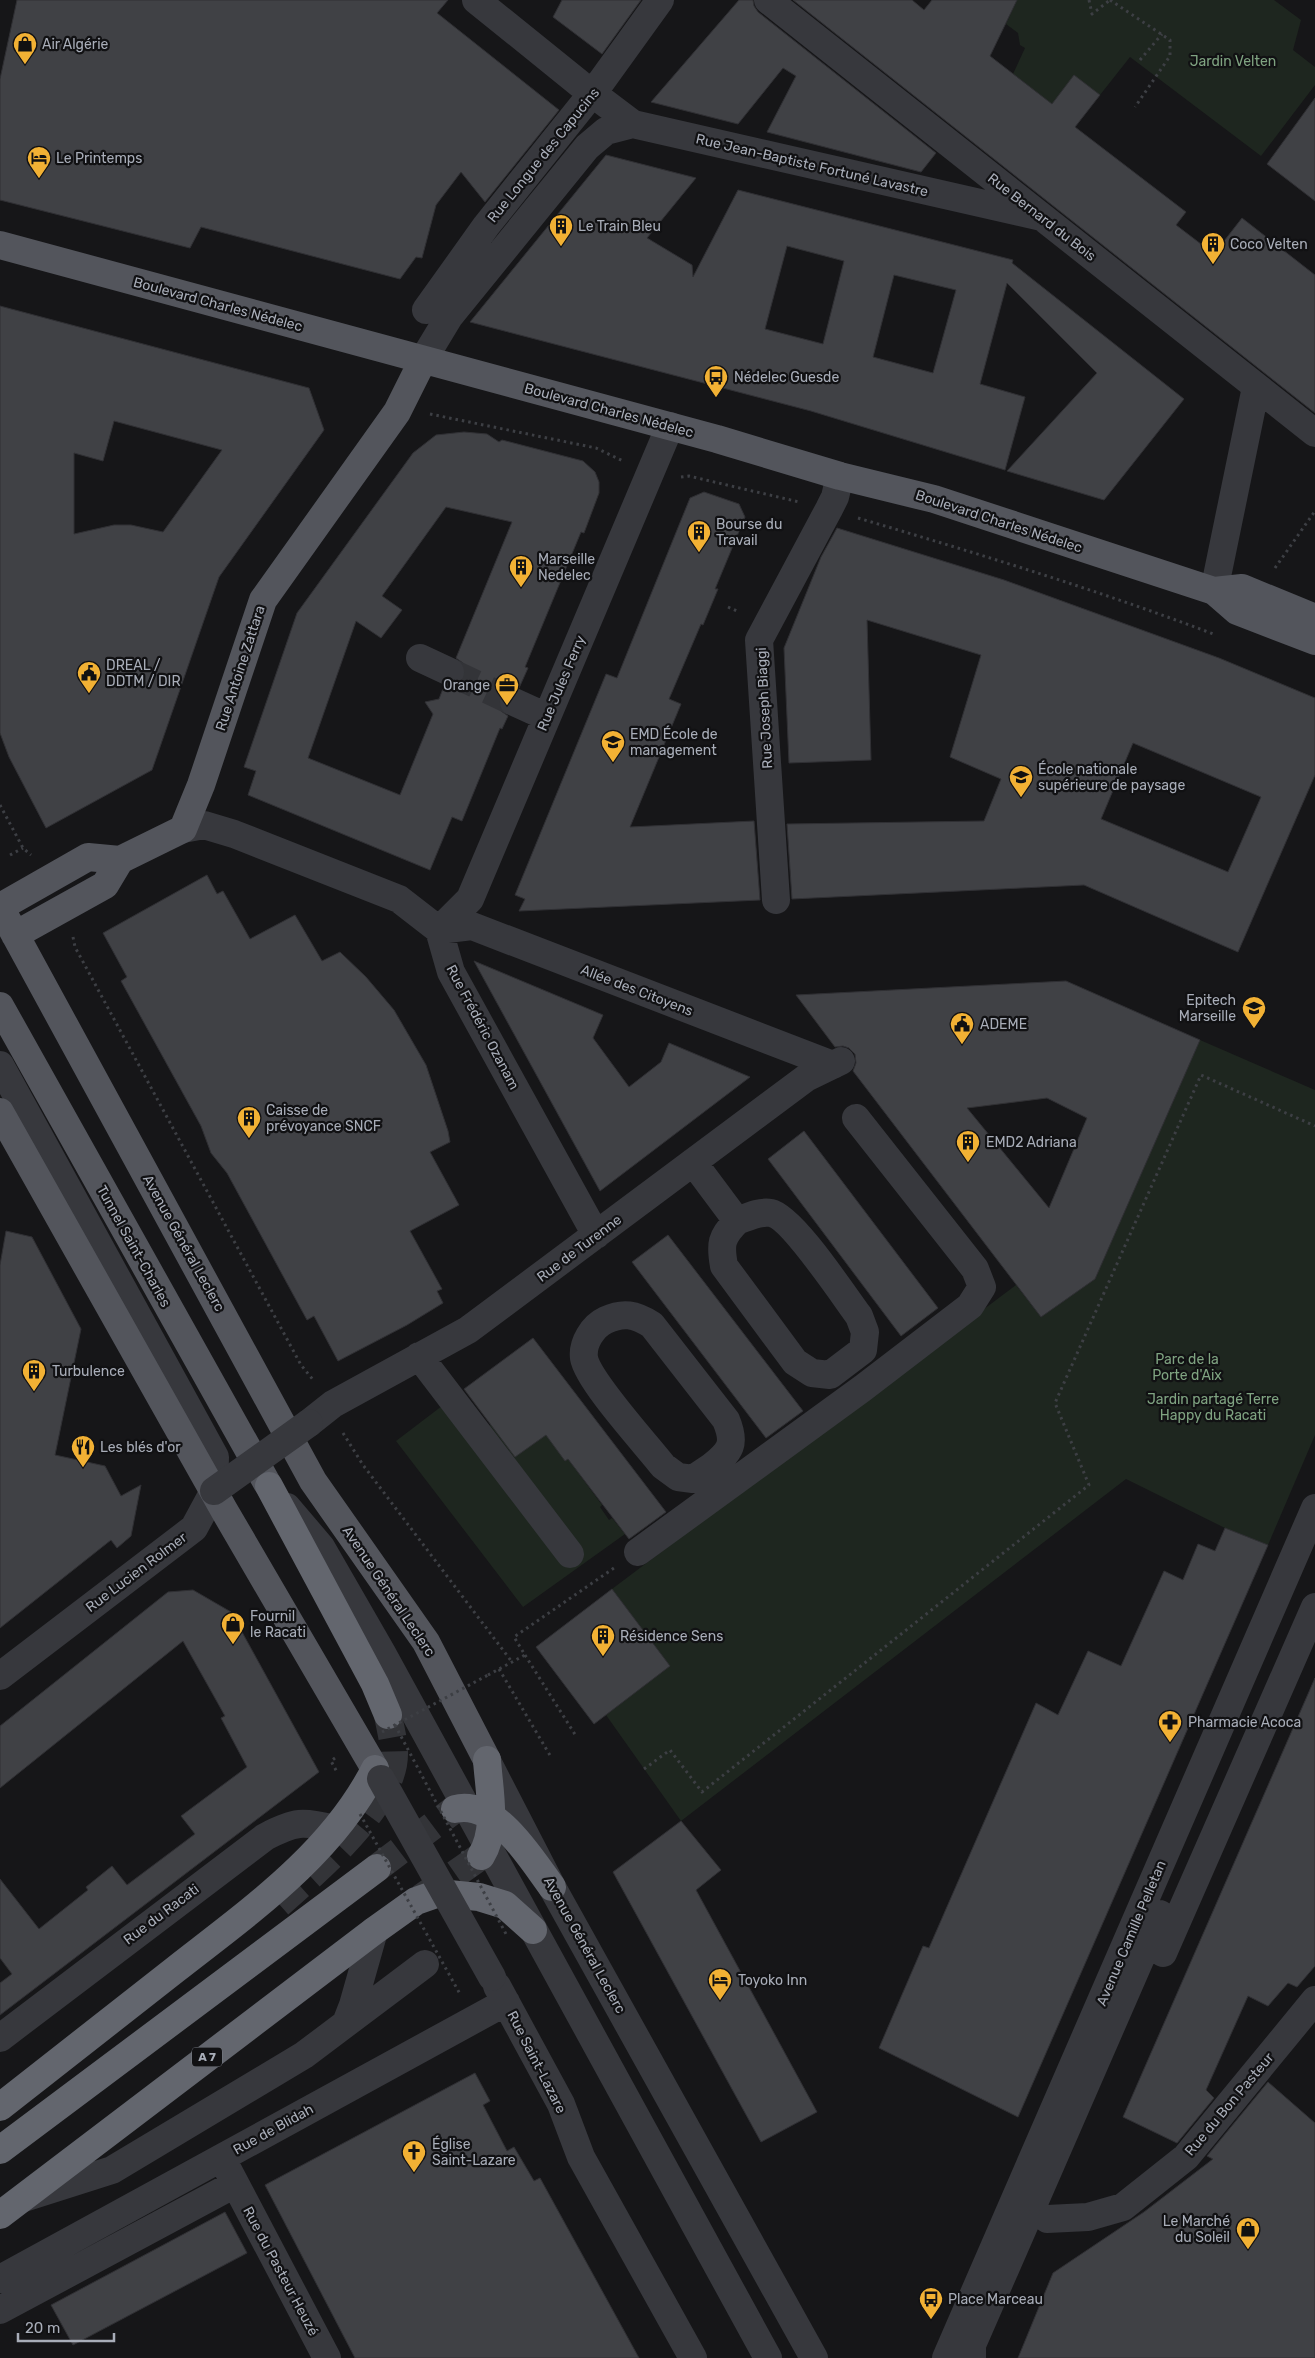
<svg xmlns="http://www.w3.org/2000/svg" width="1315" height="2358" font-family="Rubik,sans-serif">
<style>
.green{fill:#1e261f}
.building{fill:#404145;stroke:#303034;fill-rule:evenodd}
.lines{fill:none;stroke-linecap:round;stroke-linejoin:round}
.minor-tunnel{stroke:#333438;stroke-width:28;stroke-dasharray:28 14;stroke-linecap:butt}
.highway-tunnel{stroke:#333438;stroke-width:28;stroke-dasharray:28 14;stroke-linecap:butt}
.path{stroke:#3d3f44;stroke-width:3;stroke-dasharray:2.5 4;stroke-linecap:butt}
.minor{stroke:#37383d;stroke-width:28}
.major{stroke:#53555c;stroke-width:28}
.highway{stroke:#63666e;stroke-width:28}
.path-bridge{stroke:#3d3f44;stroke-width:3;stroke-dasharray:2.5 4;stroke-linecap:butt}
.minor-bridge{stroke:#37383d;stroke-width:28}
.labels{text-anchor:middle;stroke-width:4.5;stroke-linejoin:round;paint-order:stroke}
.shield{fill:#111113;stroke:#7b7e86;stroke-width:1}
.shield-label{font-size:12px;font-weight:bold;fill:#a8adb8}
.poi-label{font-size:14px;fill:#a8adb8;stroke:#111113;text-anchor:start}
.park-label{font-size:14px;fill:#7fa381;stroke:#111113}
.street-label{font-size:14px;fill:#a8adb8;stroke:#111113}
</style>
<rect width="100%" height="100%" fill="#161618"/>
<path class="green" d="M1017,0H1274L1301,20L1293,50L1315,67V85L1261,156L1130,57L1100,95L1052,104L1013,74L1025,48L1020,45L1018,33L1006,24Z
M1200,1040L1315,1090V1435L1268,1545L1225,1528L1126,1479L681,1821L606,1715L670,1666L612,1589L1016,1285L1041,1317L1095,1279Z
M459,1393L486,1428L500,1418L548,1434L565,1461L568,1459L602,1505L600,1507L609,1520L612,1518L625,1534L523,1607L396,1441Z"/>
<path class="building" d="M17,0H448L437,13L559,110L485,202L461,172L436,205L422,258L416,257L400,279L201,227L190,248L0,200V79Z
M562,0H641L602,54L553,17Z
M739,0H753L754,6L758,12L936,153L921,172L767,132L796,76L783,68L738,124L651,102Z
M793,0H912L924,10L932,0H1017L990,56L1052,104L1074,75L1100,95L1075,127L1186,212L1176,225L1214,254L1242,218L1315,275V413Z
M1315,98V201L1267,164Z
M606,155L696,178L647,238L692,265L693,277L738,190L1013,260L1012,263L1184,399L1104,500L1007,471L1097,373L1007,283L980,384L1025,397L1005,470L811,411L470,322ZM787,246L844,261L823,344L765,329ZM894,275L956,290L933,373L873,357Z
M0,306L309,388L324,430L219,577L152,770L46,828L9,757L0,733ZM114,421L222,450L163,532L131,525H114L74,534V453L103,461Z
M464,432L487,434L499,442L502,440L583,461L595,472L599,482V493L584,533L581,532L525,667L528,668L519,688L512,687L505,689L500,696L498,703L501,711L508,716L502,729L500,728L462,821L452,817L430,870L248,795L256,771L244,767L297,613L413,453L436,435ZM446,507L512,522L456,658L463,663L466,671L464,678L459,685L452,687L444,686L439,699L425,702L433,714L400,795L308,758L356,621L381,638L402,610L382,596Z
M704,492L739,504L745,517L715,589H718L703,625L701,624L669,699L681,704L630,827L754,821L760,900L519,911L525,899L515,895L606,674L617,678L690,498Z
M837,528L1004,580L1219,658L1315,698V775L1238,952L1084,885L792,899L787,824L984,821L1001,779L950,757L981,655L867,620L871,760L789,763L784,648L821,557ZM1133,743L1261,797L1228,872L1101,819Z
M207,875L217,894L223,891L250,939L295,915L322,961L340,952L366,977L394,1010L426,1065L448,1131L450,1142L430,1152L459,1205L410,1231L442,1289L437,1291L443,1303L407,1325L338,1361L314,1316L307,1320L227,1173L211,1153L201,1126L121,981L127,977L103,933Z
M474,961L603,1015L593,1038L629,1087L661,1062L669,1043L750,1077L600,1191Z
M1066,981L1200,1040L1095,1279L1041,1317L853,1071L856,1063L855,1054L849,1048L843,1046L835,1047L796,995ZM1047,1098L1087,1118L1049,1208L967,1108Z
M804,1131L938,1308L901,1336L768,1159Z
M6,1231L32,1237L81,1329L55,1455L105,1466L121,1496L141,1485L131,1536L117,1548L111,1540L0,1628V1265Z
M668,1235L803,1411L766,1438L632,1262Z
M533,1338L666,1512L629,1539L568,1459L565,1461L546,1435L515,1457L464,1389Z
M1225,1528L1268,1545L1018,2117L879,2048L923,1946L929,1948L1036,1703L1058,1715L1088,1651L1121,1666L1164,1571L1183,1580L1198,1544L1215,1551Z
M612,1589L670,1666L594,1724L536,1647Z
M193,1590L231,1612L319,1772L0,2015V1983L12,1974L0,1958V1879L39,1929L88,1890L86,1887L112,1866L127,1885L195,1834L181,1816L247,1767L221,1718L225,1716L183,1641L0,1788V1726L168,1592Z
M1315,1678V1966L1297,1987L1288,1983L1268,2006L1248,1996L1206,2090L1214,2098L1177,2143L1123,2117Z
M681,1821L721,1870L696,1890L817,2112L761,2142L613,1872Z
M475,2073L490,2101L483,2105L507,2151L514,2147L534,2181L540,2178L639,2358H355L265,2185Z
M1268,2082L1315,2123V2358H1018L1053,2273L1144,2212L1213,2159L1207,2156Z
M225,2212L247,2253L73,2345L51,2305Z"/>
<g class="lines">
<path class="minor-tunnel" d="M450,672L514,702"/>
<path class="highway-tunnel" d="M377,1868L455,1809
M421,1898L481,1856
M279,1904C316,1871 395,1805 394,1753C394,1741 390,1727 388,1715"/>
<path class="path" d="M1089,0L1092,14L1110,0
M1110,0L1170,40V56L1135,107
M1140,60L1162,34
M430,414L596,448L623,461
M681,477L689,476L799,502
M858,518C979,554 1098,590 1216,635
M1275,568L1315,511
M728,607L739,612
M0,805L23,848L31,855
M10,855L23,848
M73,937L75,947L301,1365L314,1381
M343,1433L363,1465L512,1662
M525,1655L576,1736
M499,1669L551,1757
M488,1675L525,1655L514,1637L614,1568
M335,1758L331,1761L337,1772
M644,1769L670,1750L702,1792L1089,1485L1055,1403L1201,1075L1315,1126"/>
<path class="minor" d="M476,0L580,84L633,124
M768,0L1315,433
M426,310L486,226L598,86L660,0
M423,360L449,317L587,147L606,131L633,124L1042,217
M1214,591L1256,387
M420,658L450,672
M514,702L547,717
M183,829L204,825L234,834L399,899L439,930L451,972L596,1235
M776,900L759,640L829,509L835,497L840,476
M439,930L470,899L670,426
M439,930L472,926L833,1065
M0,1065L215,1457L214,1491L194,1528L0,1676
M693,1162L737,1221C721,1237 720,1244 724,1266L795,1362L812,1373L830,1375L863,1350L865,1332L859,1316C844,1296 792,1217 771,1213C759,1211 748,1217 737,1221
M419,1356L570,1554
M309,1423L333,1404L468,1330L806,1078L841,1061
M711,1467L693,1479L678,1477L663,1466C646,1444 588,1381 584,1358C582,1343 593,1326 606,1320C623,1312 635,1314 652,1325L726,1420C736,1444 731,1451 711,1467L727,1487
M287,1507L321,1547L382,1653L768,2358
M638,1552L863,1388L970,1306L982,1287L975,1269L856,1118
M487,1761L552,1887L814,2358
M1163,1953L1315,1607
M497,1986L561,2104L581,2157L693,2358
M346,2023L353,2005L374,1931
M0,2038L265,1837C295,1821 303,1821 335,1829
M227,2168L327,2358
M24,2198L112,2170L304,2055L425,1964
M1047,2219L1088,2217L1123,2207L1186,2157L1315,2000
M0,2279L506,2002
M0,2310L235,2184
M946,2358L1315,1508
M972,2358V2345L1160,1914"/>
<path class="major" d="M0,245L717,439L840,476L934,499L1214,591L1237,611L1315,641
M1214,591L1242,588L1315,618
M0,907L313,1481L426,1642L487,1760
M0,907L88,857L120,860
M15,935L105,885L120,860L183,829L201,785L263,600L397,412L423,360
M0,1006L267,1483
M0,1112L224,1510L375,1769"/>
<path class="highway" d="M269,1486L375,1684L388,1715
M455,1809C496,1799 531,1859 552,1887
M481,1856C498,1829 489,1791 487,1760
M0,2107C59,2061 118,2015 176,1969C250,1911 332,1854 375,1769
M0,2150L377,1868
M0,2215L374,1931L416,1901L439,1893L479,1897L505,1905L533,1930"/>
<path class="path-bridge" d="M395,1725L506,1934
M382,1732L488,1675
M360,1814L460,1994"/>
<path class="minor-bridge" d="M214,1491L309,1423
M381,1779L492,1977"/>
</g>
<defs>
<g id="shop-pin" transform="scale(1.25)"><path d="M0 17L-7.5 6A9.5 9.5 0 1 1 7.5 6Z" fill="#f2b134" stroke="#111113"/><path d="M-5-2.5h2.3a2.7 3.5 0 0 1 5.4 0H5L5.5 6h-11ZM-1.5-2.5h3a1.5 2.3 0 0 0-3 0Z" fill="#111"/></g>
<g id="hotel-pin" transform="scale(1.25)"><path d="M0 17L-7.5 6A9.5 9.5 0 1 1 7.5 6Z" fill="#f2b134" stroke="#111113"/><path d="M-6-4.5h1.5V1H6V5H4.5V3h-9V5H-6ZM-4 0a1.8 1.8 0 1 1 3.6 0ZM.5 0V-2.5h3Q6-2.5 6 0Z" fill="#111"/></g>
<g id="building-pin" transform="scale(1.25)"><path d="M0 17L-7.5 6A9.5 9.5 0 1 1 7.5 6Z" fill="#f2b134" stroke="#111113"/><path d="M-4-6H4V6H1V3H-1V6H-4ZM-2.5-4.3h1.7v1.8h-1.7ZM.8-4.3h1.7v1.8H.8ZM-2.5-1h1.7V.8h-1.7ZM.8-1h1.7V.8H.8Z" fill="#111"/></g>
<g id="bus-pin" transform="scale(1.25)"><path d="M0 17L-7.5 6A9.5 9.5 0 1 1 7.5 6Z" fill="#f2b134" stroke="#111113"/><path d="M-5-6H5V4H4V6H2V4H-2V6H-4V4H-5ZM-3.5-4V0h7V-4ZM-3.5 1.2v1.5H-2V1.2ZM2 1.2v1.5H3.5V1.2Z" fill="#111"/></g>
<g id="civic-pin" transform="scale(1.25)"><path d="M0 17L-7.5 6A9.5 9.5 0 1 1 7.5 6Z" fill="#f2b134" stroke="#111113"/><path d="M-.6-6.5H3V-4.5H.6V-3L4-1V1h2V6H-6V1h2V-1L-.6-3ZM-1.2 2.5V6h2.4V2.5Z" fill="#111"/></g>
<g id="office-pin" transform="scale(1.25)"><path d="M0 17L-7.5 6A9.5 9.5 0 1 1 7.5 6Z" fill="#f2b134" stroke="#111113"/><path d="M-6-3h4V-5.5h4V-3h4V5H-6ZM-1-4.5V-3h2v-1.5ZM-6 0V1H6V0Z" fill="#111"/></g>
<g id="university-pin" transform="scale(1.25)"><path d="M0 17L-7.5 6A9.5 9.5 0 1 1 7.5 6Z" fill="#f2b134" stroke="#111113"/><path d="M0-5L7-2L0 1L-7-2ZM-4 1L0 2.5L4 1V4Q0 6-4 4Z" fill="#111"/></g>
<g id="restaurant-pin" transform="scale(1.25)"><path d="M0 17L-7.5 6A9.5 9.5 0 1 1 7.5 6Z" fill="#f2b134" stroke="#111113"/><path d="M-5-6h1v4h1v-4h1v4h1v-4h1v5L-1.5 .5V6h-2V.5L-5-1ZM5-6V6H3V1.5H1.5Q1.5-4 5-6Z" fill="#111"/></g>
<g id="pharmacy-pin" transform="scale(1.25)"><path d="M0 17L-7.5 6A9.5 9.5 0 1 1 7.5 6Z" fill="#f2b134" stroke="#111113"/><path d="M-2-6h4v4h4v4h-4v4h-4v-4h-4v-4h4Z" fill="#111"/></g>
<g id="church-pin" transform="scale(1.25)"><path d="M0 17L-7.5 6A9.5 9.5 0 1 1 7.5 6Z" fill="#f2b134" stroke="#111113"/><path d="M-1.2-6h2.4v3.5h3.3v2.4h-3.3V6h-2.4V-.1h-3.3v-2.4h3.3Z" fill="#111"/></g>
</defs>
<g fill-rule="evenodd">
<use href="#shop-pin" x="25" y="44"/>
<use href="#hotel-pin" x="39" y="158"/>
<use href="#building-pin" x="561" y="226"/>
<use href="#building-pin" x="1213" y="244"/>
<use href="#bus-pin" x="716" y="377"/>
<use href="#building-pin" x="699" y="532"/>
<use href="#building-pin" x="521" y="567"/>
<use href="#civic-pin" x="89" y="673"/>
<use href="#office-pin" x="507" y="685"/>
<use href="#university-pin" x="613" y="742"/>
<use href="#university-pin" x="1021" y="777"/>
<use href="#university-pin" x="1254" y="1008"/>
<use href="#civic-pin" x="962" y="1024"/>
<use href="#building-pin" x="249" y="1118"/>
<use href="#building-pin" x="968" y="1142"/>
<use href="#building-pin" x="34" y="1371"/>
<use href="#restaurant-pin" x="83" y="1447"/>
<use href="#shop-pin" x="233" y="1624"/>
<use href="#building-pin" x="603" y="1636"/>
<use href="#pharmacy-pin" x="1170" y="1722"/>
<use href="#hotel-pin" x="720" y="1980"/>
<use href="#church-pin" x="414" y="2152"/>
<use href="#shop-pin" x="1248" y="2229"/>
<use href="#bus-pin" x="931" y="2299"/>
</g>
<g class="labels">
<rect class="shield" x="192" y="2047.5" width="30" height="19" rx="4"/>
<g class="shield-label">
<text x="207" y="2061">A 7</text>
</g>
<g class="poi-label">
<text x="42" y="49">Air Algérie</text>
<text x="56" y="163">Le Printemps</text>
<text x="578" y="231">Le Train Bleu</text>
<text x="1230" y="249">Coco Velten</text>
<text x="734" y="382">Nédelec Guesde</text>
<text x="716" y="529">Bourse du<tspan x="716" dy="16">Travail</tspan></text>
<text x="538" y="564">Marseille<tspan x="538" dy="16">Nedelec</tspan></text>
<text x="106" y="670">DREAL /<tspan x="106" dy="16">DDTM / DIR</tspan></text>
<text x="490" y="690" text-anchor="end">Orange</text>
<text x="630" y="739">EMD École de<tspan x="630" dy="16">management</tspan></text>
<text x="1038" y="774">École nationale<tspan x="1038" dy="16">supérieure de paysage</tspan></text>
<text x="1236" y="1005" text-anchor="end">Epitech<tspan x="1236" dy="16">Marseille</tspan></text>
<text x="980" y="1029">ADEME</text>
<text x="266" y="1115">Caisse de<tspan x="266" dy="16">prévoyance SNCF</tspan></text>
<text x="986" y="1147">EMD2 Adriana</text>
<text x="52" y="1376">Turbulence</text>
<text x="100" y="1452">Les blés d'or</text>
<text x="250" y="1621">Fournil<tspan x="250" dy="16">le Racati</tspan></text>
<text x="620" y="1641">Résidence Sens</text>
<text x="1188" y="1727">Pharmacie Acoca</text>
<text x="738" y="1985">Toyoko Inn</text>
<text x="432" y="2149">Église<tspan x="432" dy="16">Saint-Lazare</tspan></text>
<text x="1230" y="2226" text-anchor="end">Le Marché<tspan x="1230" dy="16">du Soleil</tspan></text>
<text x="948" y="2304">Place Marceau</text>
</g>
<g class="park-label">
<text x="1233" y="66">Jardin Velten</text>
<text x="1187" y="1364">Parc de la<tspan x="1187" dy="16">Porte d'Aix</tspan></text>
<text x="1213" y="1404">Jardin partagé Terre<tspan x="1213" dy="16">Happy du Racati</tspan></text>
</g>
<g class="street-label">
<text transform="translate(543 155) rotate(-51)" y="5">Rue Longue des Capucins</text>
<text transform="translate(812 165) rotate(13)" y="5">Rue Jean-Baptiste Fortuné Lavastre</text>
<text transform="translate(1042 217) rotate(38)" y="5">Rue Bernard du Bois</text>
<text transform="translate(218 304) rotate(15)" y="5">Boulevard Charles Nédelec</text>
<text transform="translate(609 410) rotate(15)" y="5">Boulevard Charles Nédelec</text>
<text transform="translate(999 521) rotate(18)" y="5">Boulevard Charles Nédelec</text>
<text transform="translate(240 668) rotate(-72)" y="5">Rue Antoine Zattara</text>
<text transform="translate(561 683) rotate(-67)" y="5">Rue Jules Ferry</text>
<text transform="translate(764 708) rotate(-93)" y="5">Rue Joseph Biaggi</text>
<text transform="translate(637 990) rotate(21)" y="5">Allée des Citoyens</text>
<text transform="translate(483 1027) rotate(62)" y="5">Rue Frédéric Ozanam</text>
<text transform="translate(184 1243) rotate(61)" y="5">Avenue Général Leclerc</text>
<text transform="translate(134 1246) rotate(61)" y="5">Tunnel Saint-Charles</text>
<text transform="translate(579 1248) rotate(-37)" y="5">Rue de Turenne</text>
<text transform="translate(136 1572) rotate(-37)" y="5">Rue Lucien Rolmer</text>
<text transform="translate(389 1591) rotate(56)" y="5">Avenue Général Leclerc</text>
<text transform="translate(161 1914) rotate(-37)" y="5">Rue du Racati</text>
<text transform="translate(1131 1933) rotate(-67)" y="5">Avenue Camille Pelletan</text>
<text transform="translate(585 1945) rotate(61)" y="5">Avenue Général Leclerc</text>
<text transform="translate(537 2062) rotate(63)" y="5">Rue Saint-Lazare</text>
<text transform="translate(1229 2104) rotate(-50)" y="5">Rue du Bon Pasteur</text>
<text transform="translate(273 2129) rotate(-29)" y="5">Rue de Blidah</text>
<text transform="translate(281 2271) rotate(62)" y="5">Rue du Pasteur Heuzé</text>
</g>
</g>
<path d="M18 2333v8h96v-8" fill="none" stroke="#a8adb8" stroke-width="2.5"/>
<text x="25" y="2333" font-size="15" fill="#a8adb8" stroke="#111113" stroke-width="4" paint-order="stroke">20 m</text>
</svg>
